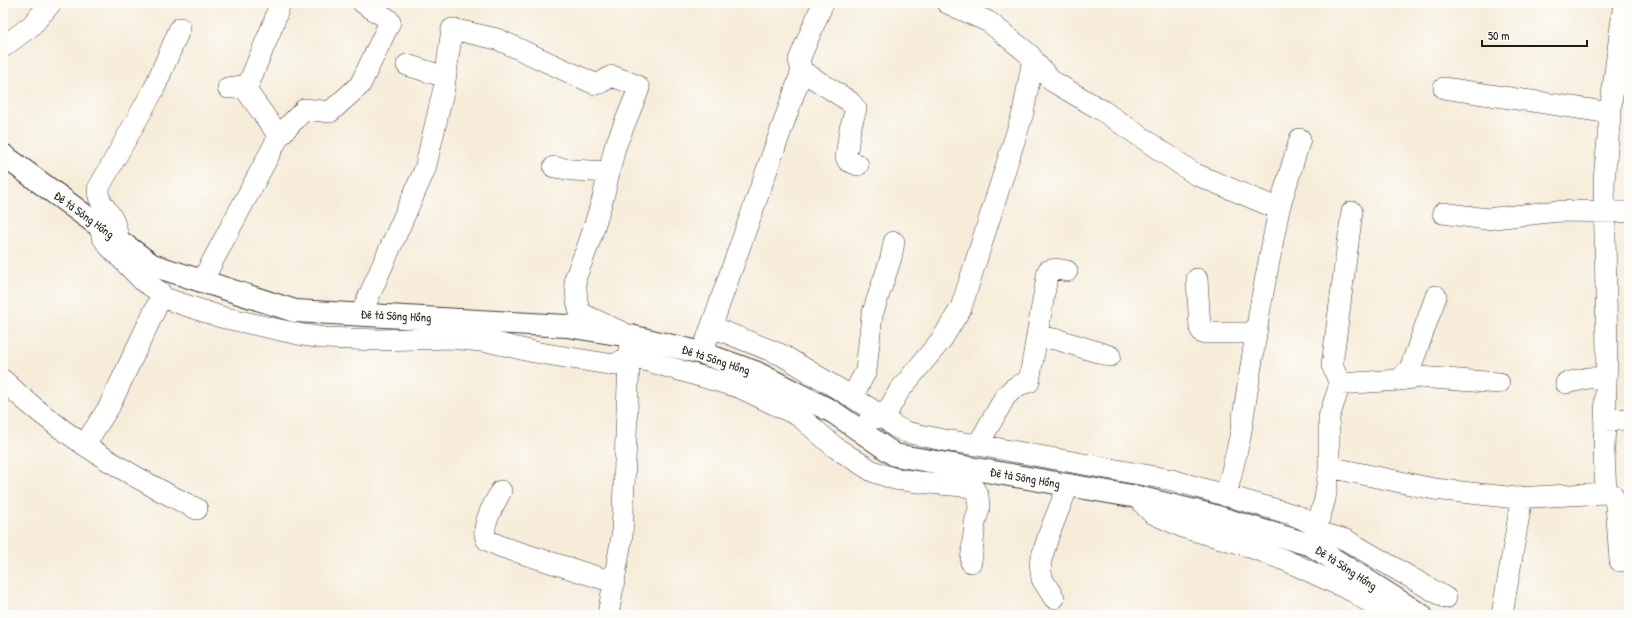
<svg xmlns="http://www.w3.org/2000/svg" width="1632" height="618" font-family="'Patrick Hand',sans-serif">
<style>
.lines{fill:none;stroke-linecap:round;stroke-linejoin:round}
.minor-casing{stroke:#3d3b38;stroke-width:22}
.major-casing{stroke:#3d3b38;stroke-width:24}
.minor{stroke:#fff;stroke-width:21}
.major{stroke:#fff;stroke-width:22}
.labels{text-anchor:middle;stroke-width:3.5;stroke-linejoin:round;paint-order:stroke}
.street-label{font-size:12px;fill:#1c1c1c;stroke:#fdfcf7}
</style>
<rect width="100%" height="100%" fill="#fdfcf7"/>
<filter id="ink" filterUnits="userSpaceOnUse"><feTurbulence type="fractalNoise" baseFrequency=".025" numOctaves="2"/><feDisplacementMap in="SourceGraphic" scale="8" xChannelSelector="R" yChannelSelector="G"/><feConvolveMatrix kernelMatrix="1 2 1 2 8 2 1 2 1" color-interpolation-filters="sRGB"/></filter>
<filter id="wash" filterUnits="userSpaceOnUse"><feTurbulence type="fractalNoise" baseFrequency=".012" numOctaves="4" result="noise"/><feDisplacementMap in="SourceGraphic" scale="16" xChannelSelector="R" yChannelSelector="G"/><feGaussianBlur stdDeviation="0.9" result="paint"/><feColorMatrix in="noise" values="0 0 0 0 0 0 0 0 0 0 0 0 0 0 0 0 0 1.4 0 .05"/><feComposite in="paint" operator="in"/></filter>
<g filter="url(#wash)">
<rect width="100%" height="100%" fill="#f6ecd9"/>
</g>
<g filter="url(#ink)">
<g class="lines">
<g class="minor-casing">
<path id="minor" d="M947,3L989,22L1030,55L1039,67L1052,81L1103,111L1195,174L1279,209L1260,308L1240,437L1226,496
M3,47L31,26L51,3
M407,65L445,77
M802,71L849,101L856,109L850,129L846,157L848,161L858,165
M1444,88L1611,113
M246,90L274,22L280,3
M279,136L305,109L330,112L360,85L390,22L388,19L363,3
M554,167L573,170L609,172
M1279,209L1300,139
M1443,213L1486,219L1558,211L1629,212
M119,241C117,234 116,226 113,220C107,208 98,203 98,189L154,89L180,28
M1197,279L1200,328L1203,333H1256
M202,281L279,136L243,86L228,88
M161,297L221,317L303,335L324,338L378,340L451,338L491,342L534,352L614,365L630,356L741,388L772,403L799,416L836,448L872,471L895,479L919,482L973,487
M361,314L425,169L444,88L452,29L497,39L595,84L600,83L612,76L636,85L639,88L638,91L615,147L603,198L589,243L575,279L577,301L580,313L630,336L622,536L608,615
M712,327L782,355L852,397L882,416L894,426L906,432L943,440L978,445L1172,480L1295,515L1317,526
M1037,336L1059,340L1110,356
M702,353L802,71L799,60L823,3
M3,380C59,434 127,475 197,509
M1399,380L1410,369L1436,296
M1566,383L1588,378L1606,377
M1340,384L1399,380L1419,377L1499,383
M852,397L866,371L872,315L891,258L894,242
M869,420L882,416L889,409L899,391L942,339L961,308L1023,113L1033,59
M1605,420L1629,419
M85,444L109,407L161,297L160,292L143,281L108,245L102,236L100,226
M978,445L1005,397C1012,389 1018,384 1029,382L1048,271L1056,269L1067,271
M1329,467L1434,489L1516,498L1606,493L1604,451L1607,352L1604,180L1612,96L1624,3
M962,480L973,487L978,496L979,509L975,523L971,562
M501,491C495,503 479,527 487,540L502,547L613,582
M1606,493L1612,494L1616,504L1620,561
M1137,497L1152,513L1185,528L1242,544L1287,561L1354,592L1388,615
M1315,531L1346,540L1446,598
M1313,539L1325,499L1329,470V417L1340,384L1332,365L1352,212
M1054,598L1042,579L1040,563L1049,534L1068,486
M1502,615L1522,497"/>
</g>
<g class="major-casing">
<path id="major" d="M3,155L152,265L295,311L567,326L630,336L702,353L755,372L833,412L895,455L1137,497L1211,515L1274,534L1311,545L1421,615"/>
</g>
<use href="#minor" class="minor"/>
<use href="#major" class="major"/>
</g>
</g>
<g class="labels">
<g class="street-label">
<text transform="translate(84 215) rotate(36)" y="4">Đê tả Sông Hồng</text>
<text transform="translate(396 316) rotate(3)" y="4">Đê tả Sông Hồng</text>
<text transform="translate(716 360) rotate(18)" y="4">Đê tả Sông Hồng</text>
<text transform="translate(1025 478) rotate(10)" y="4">Đê tả Sông Hồng</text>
<text transform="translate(1346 568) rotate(33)" y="4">Đê tả Sông Hồng</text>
</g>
</g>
<rect width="1632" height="618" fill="none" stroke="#fdfcf7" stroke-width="16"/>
<path d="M1482 40v6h105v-6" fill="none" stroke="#1c1c1c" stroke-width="2"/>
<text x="1488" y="40" font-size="12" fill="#1c1c1c" stroke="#fdfcf7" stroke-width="3" paint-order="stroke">50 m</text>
</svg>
